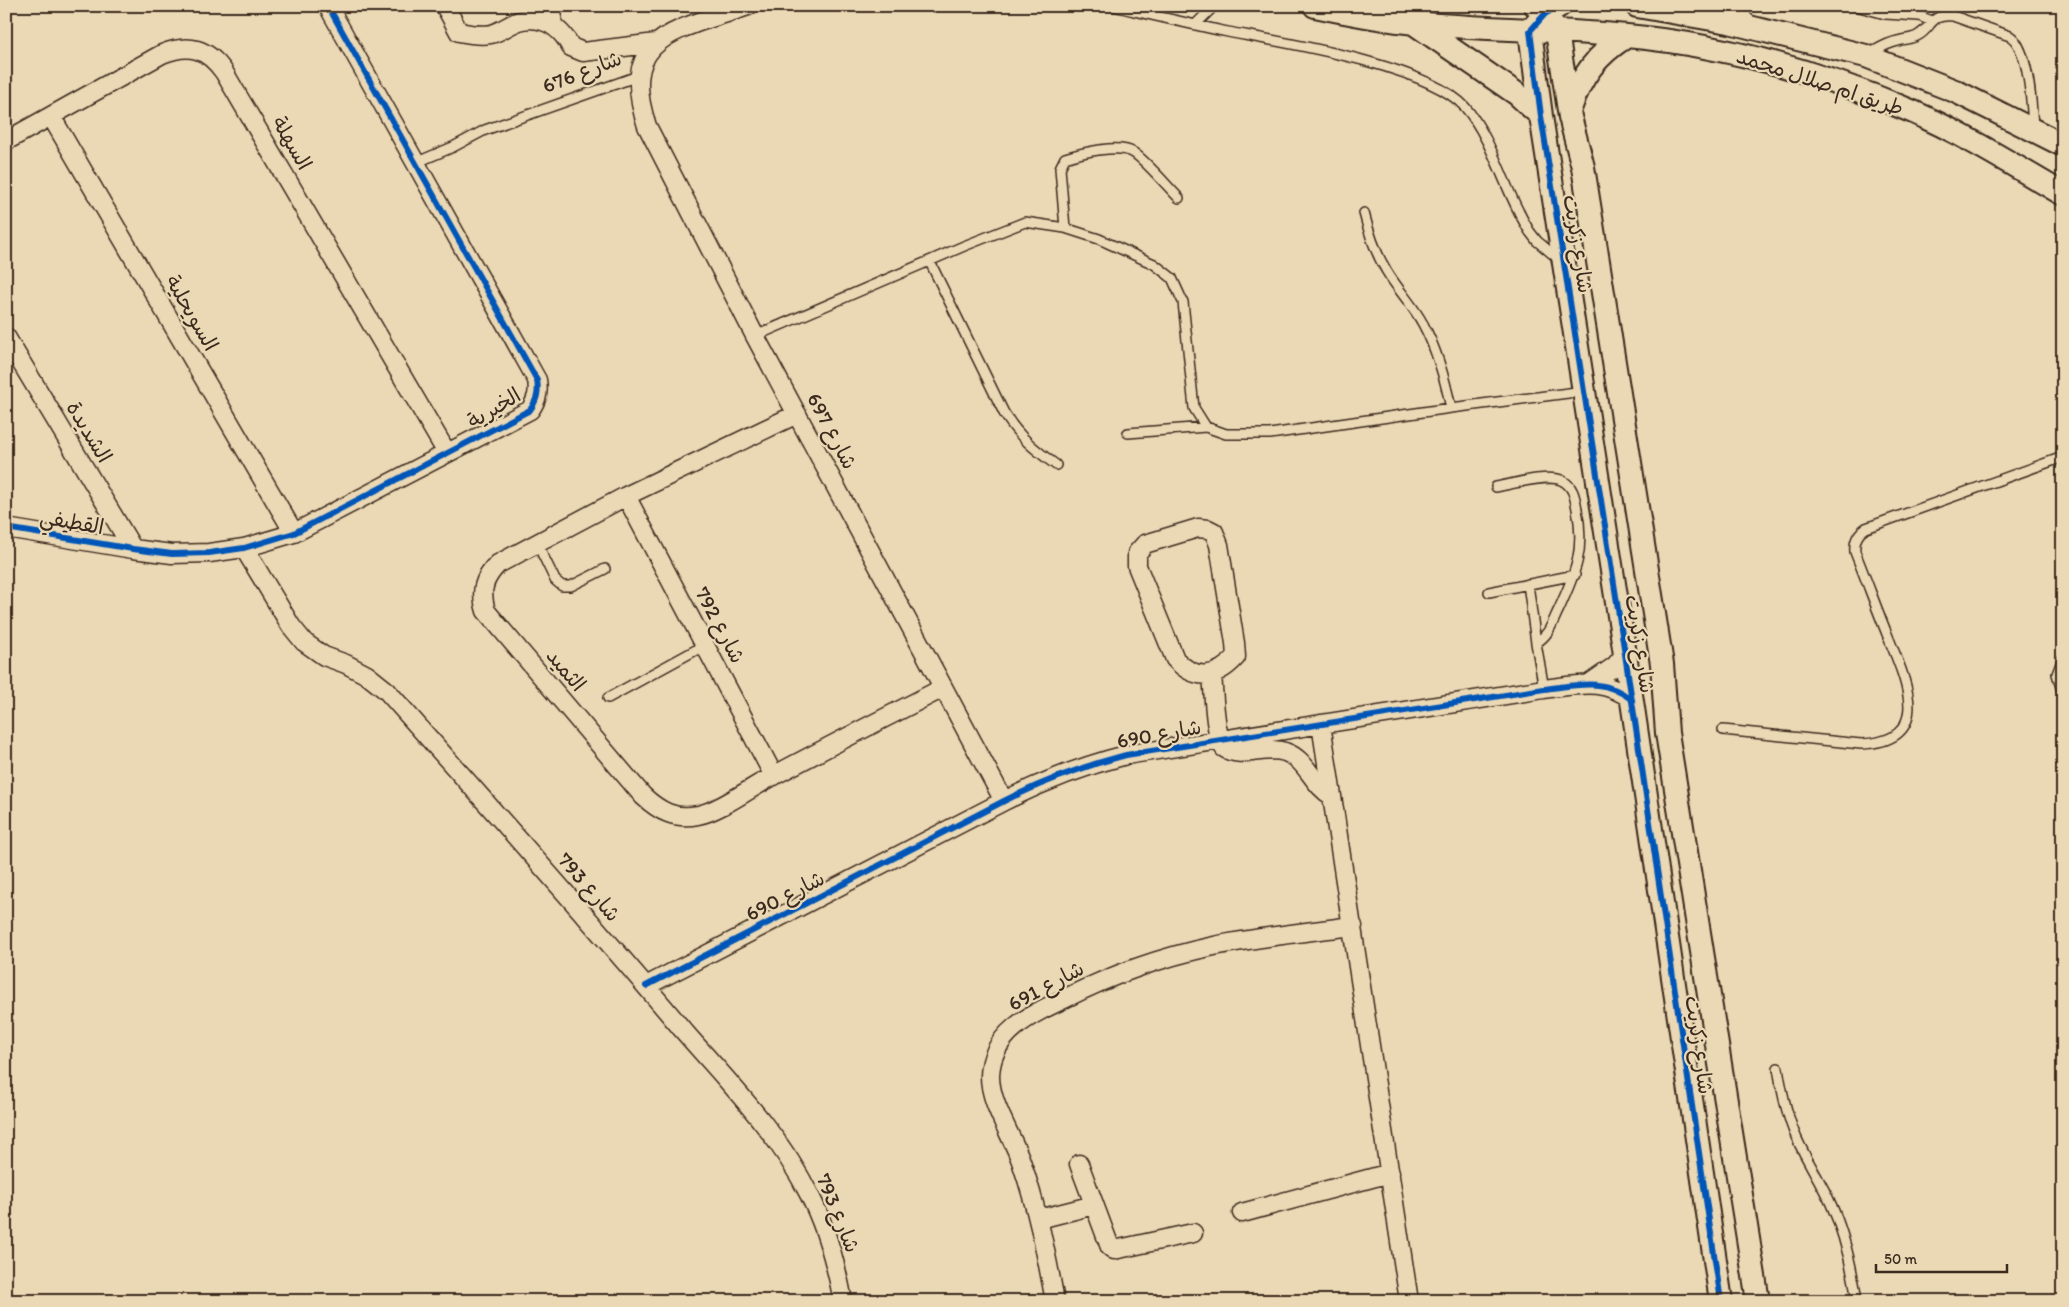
<svg xmlns="http://www.w3.org/2000/svg" width="2069" height="1307" font-family="Itim,'Playpen Sans Arabic',sans-serif">
<style>
.lines{fill:none;stroke-linecap:round;stroke-linejoin:round}
.service-casing{stroke:#3b2a1e;stroke-width:12}
.minor-casing{stroke:#3b2a1e;stroke-width:21}
.tertiary-casing{stroke:#3b2a1e;stroke-width:26}
.service{stroke:#ebd8b5;stroke-width:9}
.minor{stroke:#ebd8b5;stroke-width:18}
.tertiary{stroke:#ebd8b5;stroke-width:22}
.cycleway-casing{stroke:#ebd8b5;stroke-width:9}
.cycleway{stroke:#0057b8;stroke-width:6}
.labels{text-anchor:middle;stroke-width:4.5;stroke-linejoin:round;paint-order:stroke}
.street-label{font-size:21px;fill:#3b2a1e;stroke:#ebd8b5}
</style>
<rect width="100%" height="100%" fill="#ebd8b5"/>
<filter id="ink" filterUnits="userSpaceOnUse"><feTurbulence type="fractalNoise" baseFrequency=".02" numOctaves="2"/><feDisplacementMap in="SourceGraphic" scale="10" xChannelSelector="R" yChannelSelector="G"/><feConvolveMatrix kernelMatrix="1 2 1 2 8 2 1 2 1" color-interpolation-filters="sRGB"/></filter>
<g filter="url(#ink)">
<g class="lines">
<g class="service-casing">
<path id="service" d="M1113,6C1152,15 1190,24 1228,32C1286,43 1427,65 1465,107C1493,139 1506,195 1530,232L1537,241L1561,261
M1856,6L1885,14L1919,16L1932,21
M1195,25L1214,6
M1869,54C1878,49 1887,43 1898,41C1904,39 1911,39 1917,36C1933,28 1928,14 1953,16L2010,36C2029,48 2032,107 2033,129
M415,163L453,147L485,130L638,76
M1364,213C1369,233 1375,252 1386,270C1397,289 1413,305 1423,324C1437,350 1445,379 1451,408
M1065,228L1060,168L1065,158C1081,153 1119,143 1134,153C1147,162 1167,186 1179,198
M930,262L1004,413C1019,437 1034,449 1056,465
M2063,290V307
M755,336L964,246L1025,222L1065,228L1099,239L1154,264L1172,278L1183,302L1194,408L1206,427
M1128,433L1206,427L1226,434H1270L1451,408L1584,391
M1496,487C1512,484 1547,474 1561,480C1573,485 1575,497 1577,509C1585,550 1576,572 1559,609C1552,623 1550,634 1536,643L1544,689
M537,543L555,580L562,586H571L605,569
M1528,584L1536,643
M1489,592L1575,575
M2063,658L2057,674L2063,694
M608,698L705,645
M1723,730L1861,744C1937,741 1904,677 1887,634C1876,607 1866,579 1855,552C1854,541 1857,534 1866,528L2063,457
M1778,1068C1782,1093 1787,1117 1797,1139C1807,1161 1821,1182 1831,1204C1845,1235 1852,1267 1857,1301"/>
</g>
<g class="minor-casing">
<path id="minor" d="M445,6L459,32C469,34 480,36 491,34C500,32 510,24 519,21C543,14 561,28 571,47L583,52L656,43
M748,6C680,30 616,34 647,126L755,336L1004,801
M1731,6L1750,27
M552,24L553,6
M51,116L294,533
M6,141L162,54C189,43 207,48 224,72L447,453
M6,337L133,549
M797,414L626,496L498,564C483,579 480,591 486,611L643,796C659,811 675,820 698,815C720,811 753,786 775,775C831,745 887,717 943,688
M626,496L774,776
M6,528L133,549L172,554L209,553L244,548L294,533L530,410C537,400 539,392 537,380L328,6
M1198,528L1208,529L1214,532L1219,545L1235,643L1236,657C1216,679 1195,681 1175,659L1137,566V553L1145,544Z
M244,548L291,626L304,642L324,656L346,664L367,675L387,691C486,803 586,914 682,1029C727,1081 778,1132 809,1194C826,1227 836,1264 843,1301
M1212,675C1214,693 1214,734 1224,748C1241,760 1266,745 1285,752C1307,759 1312,785 1332,796
M1589,684L1615,666L1625,654
M1321,724L1409,1301
M646,986L1004,801C1044,781 1083,766 1126,755L1544,689C1578,685 1604,677 1632,700
M1079,1164L1110,1247L1114,1250L1193,1233
M1242,1213L1390,1173
M1039,1219L1094,1205
M1055,1301C1046,1253 1037,1207 1021,1161C1012,1135 990,1104 990,1076C991,1033 1030,1015 1064,999C1111,975 1162,957 1214,946C1260,937 1306,932 1353,926"/>
</g>
<g class="tertiary-casing">
<path id="tertiary" d="M1315,6C1348,13 1382,20 1416,23C1486,30 1557,29 1627,36C1724,45 1822,73 1911,111C1964,134 2013,165 2063,194
M1536,6L1545,14L1557,32L1570,117L1583,167L1662,664L1667,733L1758,1301
M1559,6L1545,14L1530,31L1541,116L1625,654L1721,1301
M1637,6L1729,22L1866,56L1955,91L2063,145
M1415,24L1517,94L1541,116
M1570,109C1581,76 1597,54 1627,36"/>
</g>
<use href="#service" class="service"/>
<use href="#minor" class="minor"/>
<use href="#tertiary" class="tertiary"/>
<g class="cycleway-casing">
<path id="cycleway" d="M1559,6L1545,14L1530,31L1541,116L1625,654L1721,1301
M6,528L133,549L172,554L209,553L244,548L294,533L530,410C537,400 539,392 537,380L328,6
M646,986L1004,801C1044,781 1083,766 1126,755L1544,689C1578,685 1604,677 1632,700"/>
</g>
<use href="#cycleway" class="cycleway"/>
</g>
</g>
<g class="labels">
<g class="street-label">
<text transform="translate(582 72) rotate(-21)" y="7">شارع 676</text>
<text transform="translate(1820 82) rotate(18)" y="7">طريق ام صلال محمد</text>
<text transform="translate(292 143) rotate(60)" y="7">السهلة</text>
<text transform="translate(1578 244) rotate(81)" y="7">شارع زكريت</text>
<text transform="translate(192 313) rotate(60)" y="7">السويحلية</text>
<text transform="translate(494 408) rotate(-31)" y="7">الخيرية</text>
<text transform="translate(832 431) rotate(62)" y="7">شارع 697</text>
<text transform="translate(89 432) rotate(59)" y="7">الشديدة</text>
<text transform="translate(72 522) rotate(10)" y="7">القطيفي</text>
<text transform="translate(720 625) rotate(62)" y="7">شارع 792</text>
<text transform="translate(1640 644) rotate(81)" y="7">شارع زكريت</text>
<text transform="translate(566 670) rotate(50)" y="7">الثميد</text>
<text transform="translate(1159 734) rotate(-10)" y="7">شارع 690</text>
<text transform="translate(589 887) rotate(49)" y="7">شارع 793</text>
<text transform="translate(785 896) rotate(-27)" y="7">شارع 690</text>
<text transform="translate(1046 986) rotate(-28)" y="7">شارع 691</text>
<text transform="translate(1699 1045) rotate(82)" y="7">شارع زكريت</text>
<text transform="translate(838 1213) rotate(68)" y="7">شارع 793</text>
</g>
</g>
<rect width="2069" height="1307" fill="none" stroke="#ebd8b5" stroke-width="25"/>
<rect x="12" y="12" width="2044" height="1282" fill="none" stroke="#3b2a1e" stroke-width="2" filter="url(#ink)"/>
<path d="M1876 1264v8h131v-8" fill="none" stroke="#3b2a1e" stroke-width="2.5"/>
<text x="1884" y="1264" font-size="15" fill="#3b2a1e" stroke="#ebd8b5" stroke-width="4" paint-order="stroke">50 m</text>
</svg>
